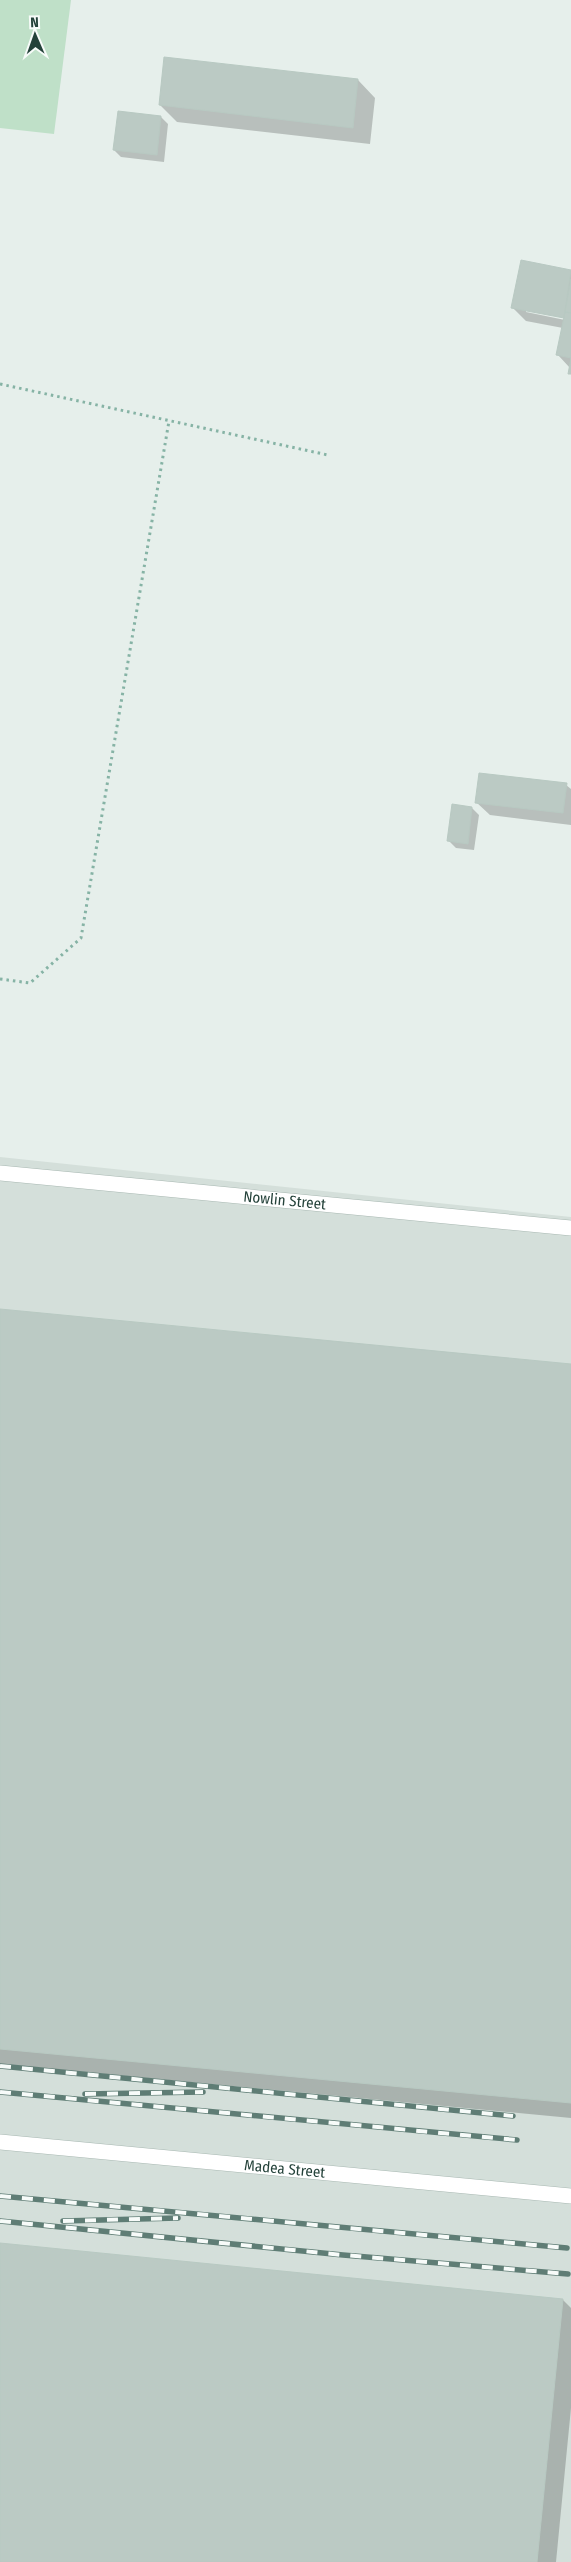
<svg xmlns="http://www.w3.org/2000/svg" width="571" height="2562" font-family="'Fira Sans Condensed',sans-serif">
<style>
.built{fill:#d4dfda}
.green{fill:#bfe0c8}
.shadow{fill:#0003;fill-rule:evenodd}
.building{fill:#bbcac4;stroke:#b8c9c2}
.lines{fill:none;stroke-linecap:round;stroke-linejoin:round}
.minor-casing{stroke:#a8b8b2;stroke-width:16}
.path{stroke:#86b3a5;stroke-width:3;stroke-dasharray:2.5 4;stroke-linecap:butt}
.minor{stroke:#fff;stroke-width:15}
.rail-casing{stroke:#5f7d75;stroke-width:5.5}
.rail{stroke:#f7fbf9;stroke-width:4;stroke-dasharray:11;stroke-linecap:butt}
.labels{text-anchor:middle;stroke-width:4;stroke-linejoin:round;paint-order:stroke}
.street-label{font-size:15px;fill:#24423a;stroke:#f7fbf9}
</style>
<rect width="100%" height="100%" fill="#e6efeb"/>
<path class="built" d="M0,1157L571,1217V2562H0Z"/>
<path class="green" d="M0,0H71L54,134L0,128Z"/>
<path class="shadow" d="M358,80L375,98L370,144L177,122L160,105Z
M119,112L161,117L168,124L164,162L121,157L114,150Z
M522,261L571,271V375L570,368L558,355L563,328L526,321L513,308ZM526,310L570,318V321L526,312Z
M566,785L571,789V825L490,815L476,802Z
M472,808L479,815L474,850L456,848L449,841Z
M0,1310L571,1365V2118L0,2064Z
M0,2244L563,2300L571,2308V2408L556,2562H0Z"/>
<path class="building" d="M164,57L358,79L353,128L159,105Z
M118,111L161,116L157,155L113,150Z
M521,260L571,270L564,318L511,308Z
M571,279V313L565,312Z
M565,312L571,313V374H568L571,358L556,355Z
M479,773L567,783L563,813L475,803Z
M452,804L472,807L468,844L447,841Z
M0,1309L571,1364V2103L0,2049Z
M0,2243L563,2299L537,2562H0Z"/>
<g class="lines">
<g class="minor-casing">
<g id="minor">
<path id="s1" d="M0,1173L571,1228"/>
<path id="s2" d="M0,2142L571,2196"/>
</g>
</g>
<path class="path" d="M0,384L328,455
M0,979L30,983L81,938L169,421"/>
<use href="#minor" class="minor"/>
<g class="rail-casing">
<path id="rail" d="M0,2066L513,2116
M0,2092L517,2140
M85,2094L203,2092
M0,2196L567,2248
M0,2221L343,2255L568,2274
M63,2221L178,2218"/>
</g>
<use href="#rail" class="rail"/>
</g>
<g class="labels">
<g class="street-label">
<text dy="5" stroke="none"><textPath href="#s1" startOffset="286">Nowlin Street</textPath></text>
<text dy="5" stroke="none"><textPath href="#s2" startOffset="286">Madea Street</textPath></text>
</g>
</g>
<g transform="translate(35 35) rotate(358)" stroke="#f7fbf9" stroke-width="4" paint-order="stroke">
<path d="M0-4L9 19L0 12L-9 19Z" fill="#24423a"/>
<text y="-8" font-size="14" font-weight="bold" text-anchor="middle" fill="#24423a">N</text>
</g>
</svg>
